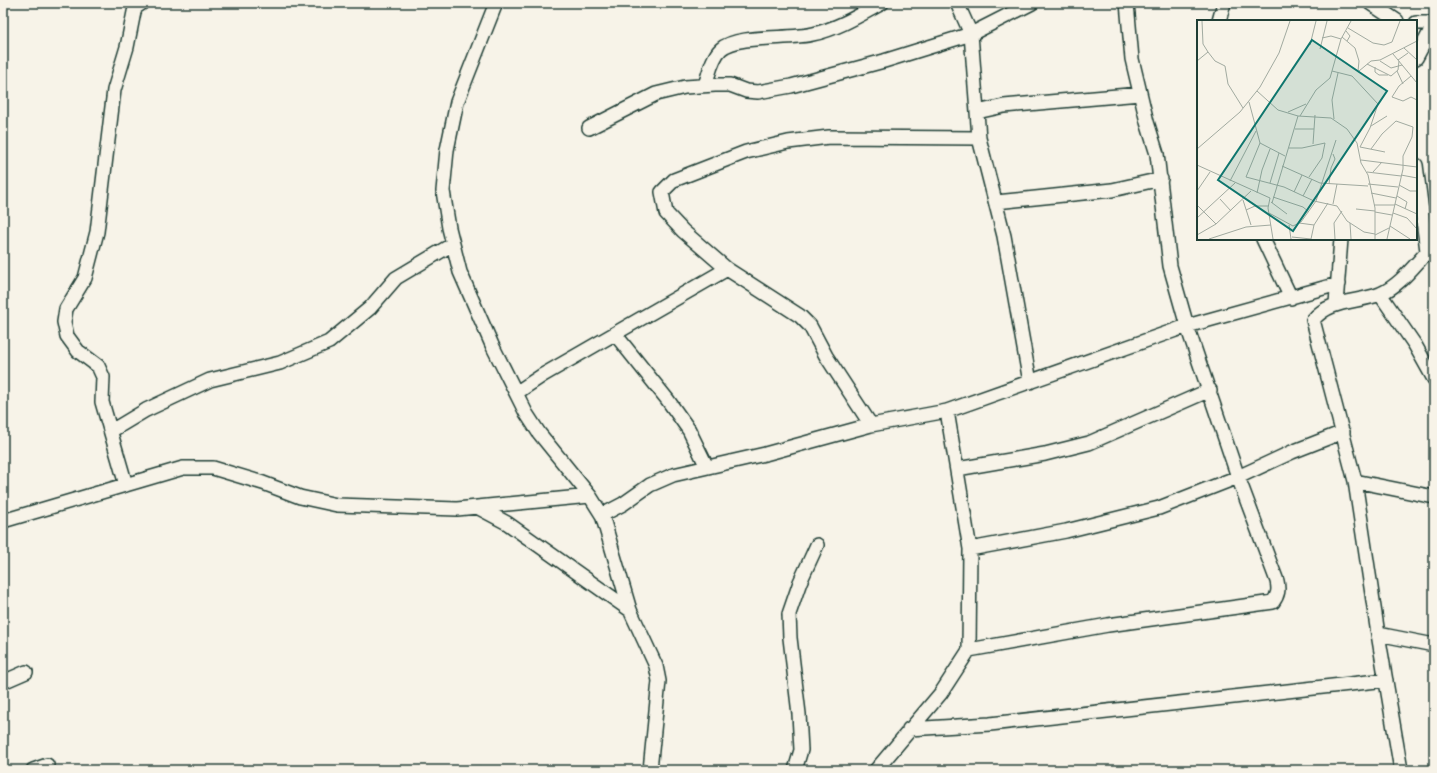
<svg xmlns="http://www.w3.org/2000/svg" width="1437" height="773" font-family="'Indie Flower',sans-serif">
<style>
.lines{fill:none;stroke-linecap:round;stroke-linejoin:round}
.minor-casing{stroke:#1f3d34;stroke-width:16}
.minor{stroke:#f7f3e8;stroke-width:13}
.inset-road{fill:none;stroke:#a1aaa0;stroke-width:1}
.view{fill:#0f766e;fill-opacity:0.15;stroke:#0f766e;stroke-width:2}
.inset-edge{fill:none;stroke:#1f3d34;stroke-width:2}
</style>
<rect width="100%" height="100%" fill="#f7f3e8"/>
<filter id="ink" filterUnits="userSpaceOnUse"><feTurbulence type="fractalNoise" baseFrequency=".025" numOctaves="2"/><feDisplacementMap in="SourceGraphic" scale="8" xChannelSelector="R" yChannelSelector="G"/><feConvolveMatrix kernelMatrix="1 2 1 2 8 2 1 2 1" color-interpolation-filters="sRGB"/></filter>
<g filter="url(#ink)">
<g class="lines">
<g class="minor-casing">
<path id="minor" d="M496,3L457,102L447,150L443,191L449,228L460,272L492,345L526,413L539,433L590,496L602,515L630,610L656,666L659,681L650,770
M957,3L971,34L979,138L1004,236L1030,382
M1370,3L1397,21
M1219,21L1224,3
M1416,23H1434
M1416,58L1434,24
M705,85C709,74 712,57 721,49C738,34 789,40 813,34C837,29 860,15 882,3
M977,112L1004,106L1140,94
M589,128L656,94L685,87L715,85H730L746,91L758,92L791,86L884,61L971,34L1032,3
M1416,165L1427,251
M996,202L1112,190L1161,179
M1263,239L1291,298
M1380,294L1415,345L1434,379
M1336,304L1341,239
M615,334L667,399L689,430L707,467
M516,393L543,375L727,269
M871,425L826,356L810,326L800,316L727,269L683,231L666,213L662,192L674,180L746,152L788,142L829,137L979,138
M111,431L146,410L210,380L280,363L329,342L370,308L396,278L453,244
M957,469L1045,454L1089,443L1210,390
M1355,481L1434,497
M126,485L102,402L103,377L98,366L78,351L67,336L64,322L66,309L85,278L97,232L114,90L127,47L134,12L136,7L142,3
M477,507L507,523L630,610
M602,515L623,504L650,485L673,475L765,454L871,425L947,411L1187,326L1338,284
M3,521L183,468H213L263,483L300,497L337,505L457,509L590,496
M970,549L1066,531L1159,508L1238,477L1292,452L1343,432
M1378,634L1434,645
M969,650L1108,625L1273,602C1278,595 1279,590 1277,581L1238,477L1187,326L1170,266L1157,154L1147,122L1132,59L1127,3
M3,682L26,672
M909,729L990,724L1386,680
M33,770L47,765
M795,770L801,750L799,714L790,638L789,614L800,582L817,545
M876,770L941,693L969,650L970,549L947,411
M1401,770L1378,634L1355,481L1313,320C1330,299 1357,303 1380,294C1403,284 1417,261 1434,245"/>
</g>
<use href="#minor" class="minor"/>
</g>
</g>
<g transform="translate(1197 20)">
<rect width="220" height="220" fill="#f7f3e8"/>
<path class="inset-road" d="M5,1L6,24L11,32M151,8L176,23L187,25L195,22L203,1M149,11L153,16L150,21M145,17L158,28L162,41L161,51M125,18L134,16L144,19M113,25L119,1M207,28L220,40M123,29L130,1M196,34L220,63M201,40L211,33M0,41L11,32L18,41L28,46L31,64L46,88M183,41L194,48L205,45M170,44L194,56L201,50L202,41M178,47V52L182,55H191M135,51L155,56L181,84L173,108L163,127M162,51L174,41L183,40L220,21M200,51L206,64M214,56L202,66L195,77L206,81L214,77L220,80M60,71L81,90L101,96L134,98L150,109L160,123L164,143L171,155L178,188V219M52,82L63,123L88,136M91,92L109,84M103,96L119,70L133,58L144,19L154,1M137,99L135,80L141,53M174,106L190,96M98,109H117M63,123L49,157L87,167L117,181L140,186L150,201L167,212L178,214M116,124L118,95M163,127L188,132M92,128H105L128,123L125,138L112,157M0,129L43,92L63,67L82,33L93,1M174,129L185,114L199,101L216,107L215,117L206,136V149L190,219M164,140L220,147M0,145L73,178L71,188L76,219M85,146L123,163L171,166M170,152L204,156M176,152L185,142M204,155L220,158M33,161L59,111M73,163L82,133M132,164L134,148L138,139L136,134M171,164L201,167M202,165L213,171H220M0,171L13,152M97,172L105,155M60,173L65,150L73,129M174,173L199,178M106,176L115,159M200,176L210,182L208,189M76,177L106,187L112,192M23,179L34,191M46,180L54,205M74,182L90,194M75,183L101,96M136,184L140,164M198,184L220,194M0,185L19,204M177,185H198M159,189L178,191M49,190L58,186H71M178,192L195,195M72,193L96,206L104,202L119,181L139,120M196,193L210,198L220,209M0,198L38,163M102,203L117,205M153,203L154,219M92,205L94,219M193,206L213,219M0,215L19,204L54,171M178,215L192,208M95,217L114,219M12,219L49,207L74,205M114,219L117,205L131,183M138,219L137,203L145,191"/>
<path class="view" d="M115,20L190,71L96,211L21,160Z"/>
<rect width="220" height="220" class="inset-edge"/>
</g>
<rect width="1437" height="773" fill="none" stroke="#f7f3e8" stroke-width="16"/>
<rect x="8" y="8" width="1421" height="757" fill="none" stroke="#1f3d34" stroke-width="1.5" filter="url(#ink)"/>
</svg>
